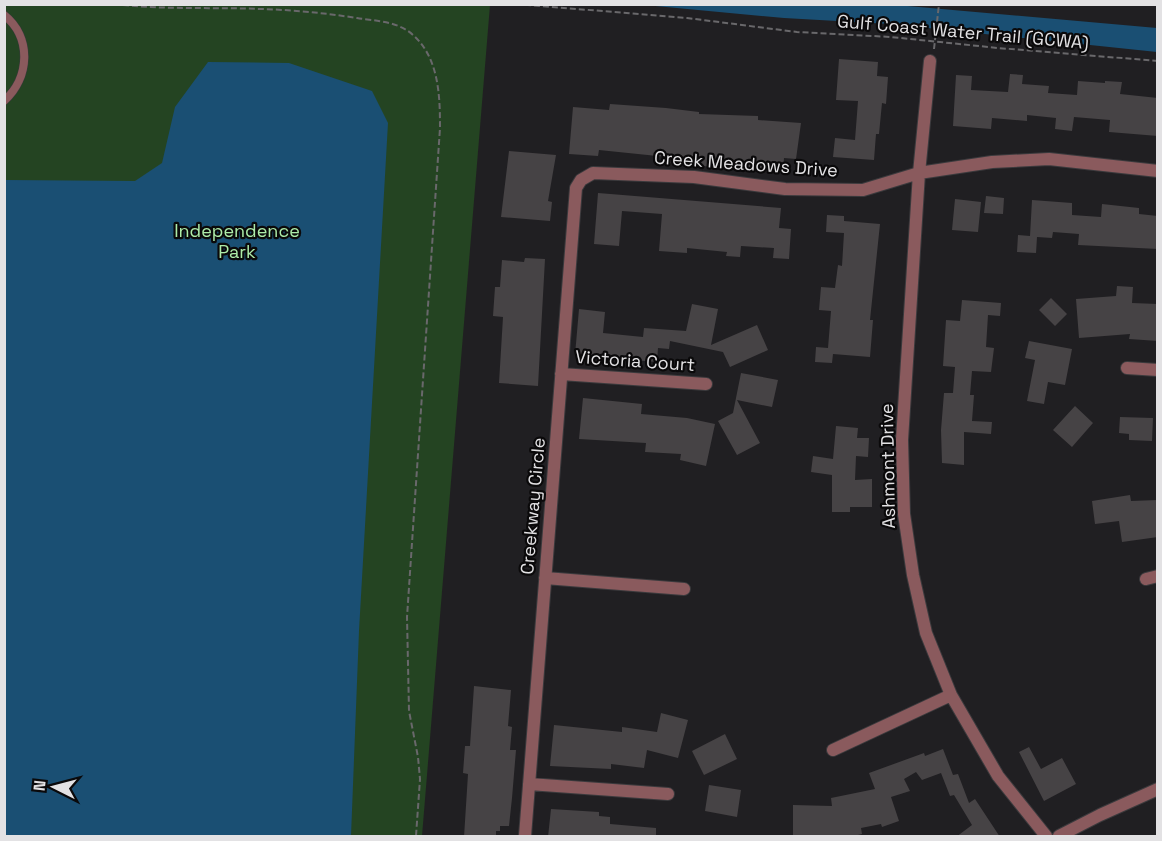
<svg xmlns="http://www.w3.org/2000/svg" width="1162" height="841" font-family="'Space Grotesk',sans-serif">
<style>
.green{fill:#244422}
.water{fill:#1a4f73}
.building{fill:#464345}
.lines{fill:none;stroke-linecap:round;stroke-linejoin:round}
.service-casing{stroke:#3b3a3d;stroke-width:9}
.minor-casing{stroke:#3b3a3d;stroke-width:14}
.path{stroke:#69686b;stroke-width:2;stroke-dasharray:6 3;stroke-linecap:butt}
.service{stroke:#8a5a5d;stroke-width:8}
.minor{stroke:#8a5a5d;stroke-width:12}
.labels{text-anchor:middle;stroke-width:4.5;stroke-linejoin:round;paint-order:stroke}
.street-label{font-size:18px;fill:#e3e2e4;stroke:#0a090a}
.park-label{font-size:18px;fill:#adeca9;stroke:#0a090a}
</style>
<rect width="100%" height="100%" fill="#201f22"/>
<path class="green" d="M5,5H490L422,836H5Z"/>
<path class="water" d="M885,4L1157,28V52L890,24L784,18L645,5Z
M208,62L289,63L372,91L388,123L359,631L351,836H5V180L135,181L162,163L175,107Z"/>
<path class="building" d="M839,59L878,62L877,76L888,77L886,104L882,103L879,134H876L874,160L833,157L835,138L855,140L858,101L836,100Z
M1010,74L1023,75L1022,84L1049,86L1048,93L1077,95L1078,81L1105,83V81L1122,82L1120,94L1158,98V136L1109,132L1110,120L1074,117L1072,131L1055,129L1056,118L1027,115V121L992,118L991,129L953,126L956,75L972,76L971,90L1008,92Z
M610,104L666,108L699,112V114L758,116V120L801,123L796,159L784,158L783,173L667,163V157L599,150L598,156L569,154L573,107L609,110Z
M509,151L556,155L548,201L552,202L550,221L501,217Z
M598,193L781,208L779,228L791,229L789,259L773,258L774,248L741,246L740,257L726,256L727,252L687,248V253L659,251L662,214L622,211L619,246L594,244Z
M986,196L1004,198L1003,214L984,213Z
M955,199L981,202L978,232L952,230Z
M1032,200L1072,203V215L1101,217L1102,204L1139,208V214L1158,216V249L1078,245L1079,234L1053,232L1052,238L1037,237L1036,253L1017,252L1018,235L1030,236Z
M827,215L844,216V221L880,224L870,320H873L870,357L833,354L832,363L815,362L816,347L828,348L831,311L819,310L821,287L835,288L838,265L842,266L844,233L826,232Z
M525,258L545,259L538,386L499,383L503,317L493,316L495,287H500L502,260L524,262Z
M1117,286L1133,287L1132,303L1158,304V341L1129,339L1130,334L1079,338L1076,299L1116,296Z
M1051,298L1067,314L1055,326L1039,310Z
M962,300L1001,303L1000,316L988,315L986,347L994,348L991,372L972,371L970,395H974L972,421L992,422L991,434L964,432V465L942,463L941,430L944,393H953L955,367L943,366L946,320L960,321Z
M692,304L718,309L711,345L757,325L768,350L730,367L723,352L670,341L669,349L658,348L657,362L575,355L579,309L605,312L603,333L643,337L644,328L686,331Z
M1029,341L1072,349L1065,385L1048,382L1044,404L1027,401L1035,360L1025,358Z
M741,373L778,380L772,407L737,400L760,443L737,455L718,421L733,413Z
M583,398L642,404L641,414L687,418L715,424L706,466L680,460L681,454L645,452L646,443L579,439Z
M1075,406L1093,423L1072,447L1053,430Z
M1120,417L1153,418L1152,441L1129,440V434L1119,433Z
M836,426L858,428L857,438H869L868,457L856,456L855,480L872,479V507H850V512H832V475L811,472L813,456L833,459Z
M1130,495L1131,501L1158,500V537L1122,542L1119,521L1095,524L1092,501Z
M474,686L511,690L508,726L512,727L510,750H516L512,798L509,826H500V831H496V837H464L468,774L463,773L465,746H470Z
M661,713L688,720L678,758L647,750L644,768L611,764V769L550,766L554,725L622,732V727L657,732Z
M725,734L737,759L704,775L692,751Z
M1029,747L1041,769L1062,758L1076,784L1044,801L1019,752Z
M943,749L953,775L958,774L969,803L975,799L1000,837H956L972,825L954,795L950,796L941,773L922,780L916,772L904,779L910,791L891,797L899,821L882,827L881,824L861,828L862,834L850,837L793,836V805L832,806L831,798L875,789L869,773L924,753L925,756Z
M709,785L741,790L737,817L705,811Z
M551,809L599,812V816L610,817V824L656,828V837H548Z"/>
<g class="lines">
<g class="service-casing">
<path id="service" d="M4,15C32,37 30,78 4,101"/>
</g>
<g class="minor-casing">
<path id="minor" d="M930,61L919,173L902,440L904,514L913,575L926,633L951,695L998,776L1046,836
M1127,368L1158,370
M561,374L706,384
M545,578L684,589
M1146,579L1158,576
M833,750L951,695
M529,784L668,794
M525,836L576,188L581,180L593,173L694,177L785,189L863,190L919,173L992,162L1049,159L1158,171
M1059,836L1100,815L1158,789"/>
</g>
<path class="path" d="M114,4C163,10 212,7 261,9C293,10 325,13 357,18C375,21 398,21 413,35C439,58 440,96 440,128L407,617L409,711L418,757L420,779L416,836
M516,4L687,18L797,32L891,37L998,48L1158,61
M934,49L939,4"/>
<use href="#service" class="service"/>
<use href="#minor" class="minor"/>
</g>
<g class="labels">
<g class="street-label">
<text transform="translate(963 32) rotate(5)" y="6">Gulf Coast Water Trail (GCWA)</text>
<text transform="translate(746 164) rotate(4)" y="6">Creek Meadows Drive</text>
<text transform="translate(635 361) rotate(4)" y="6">Victoria Court</text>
<text transform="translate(888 466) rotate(-91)" y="6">Ashmont Drive</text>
<text transform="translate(533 506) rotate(-85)" y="6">Creekway Circle</text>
</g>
<g class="park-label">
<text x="237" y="237">Independence<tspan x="237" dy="21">Park</tspan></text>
</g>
</g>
<rect width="1162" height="841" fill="none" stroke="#e3e2e4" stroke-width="12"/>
<g transform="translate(54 787) rotate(276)" stroke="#0a090a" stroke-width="4.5" paint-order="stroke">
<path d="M0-4.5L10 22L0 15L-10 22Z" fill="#e3e2e4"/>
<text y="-9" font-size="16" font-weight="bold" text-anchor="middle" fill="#e3e2e4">N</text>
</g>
</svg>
